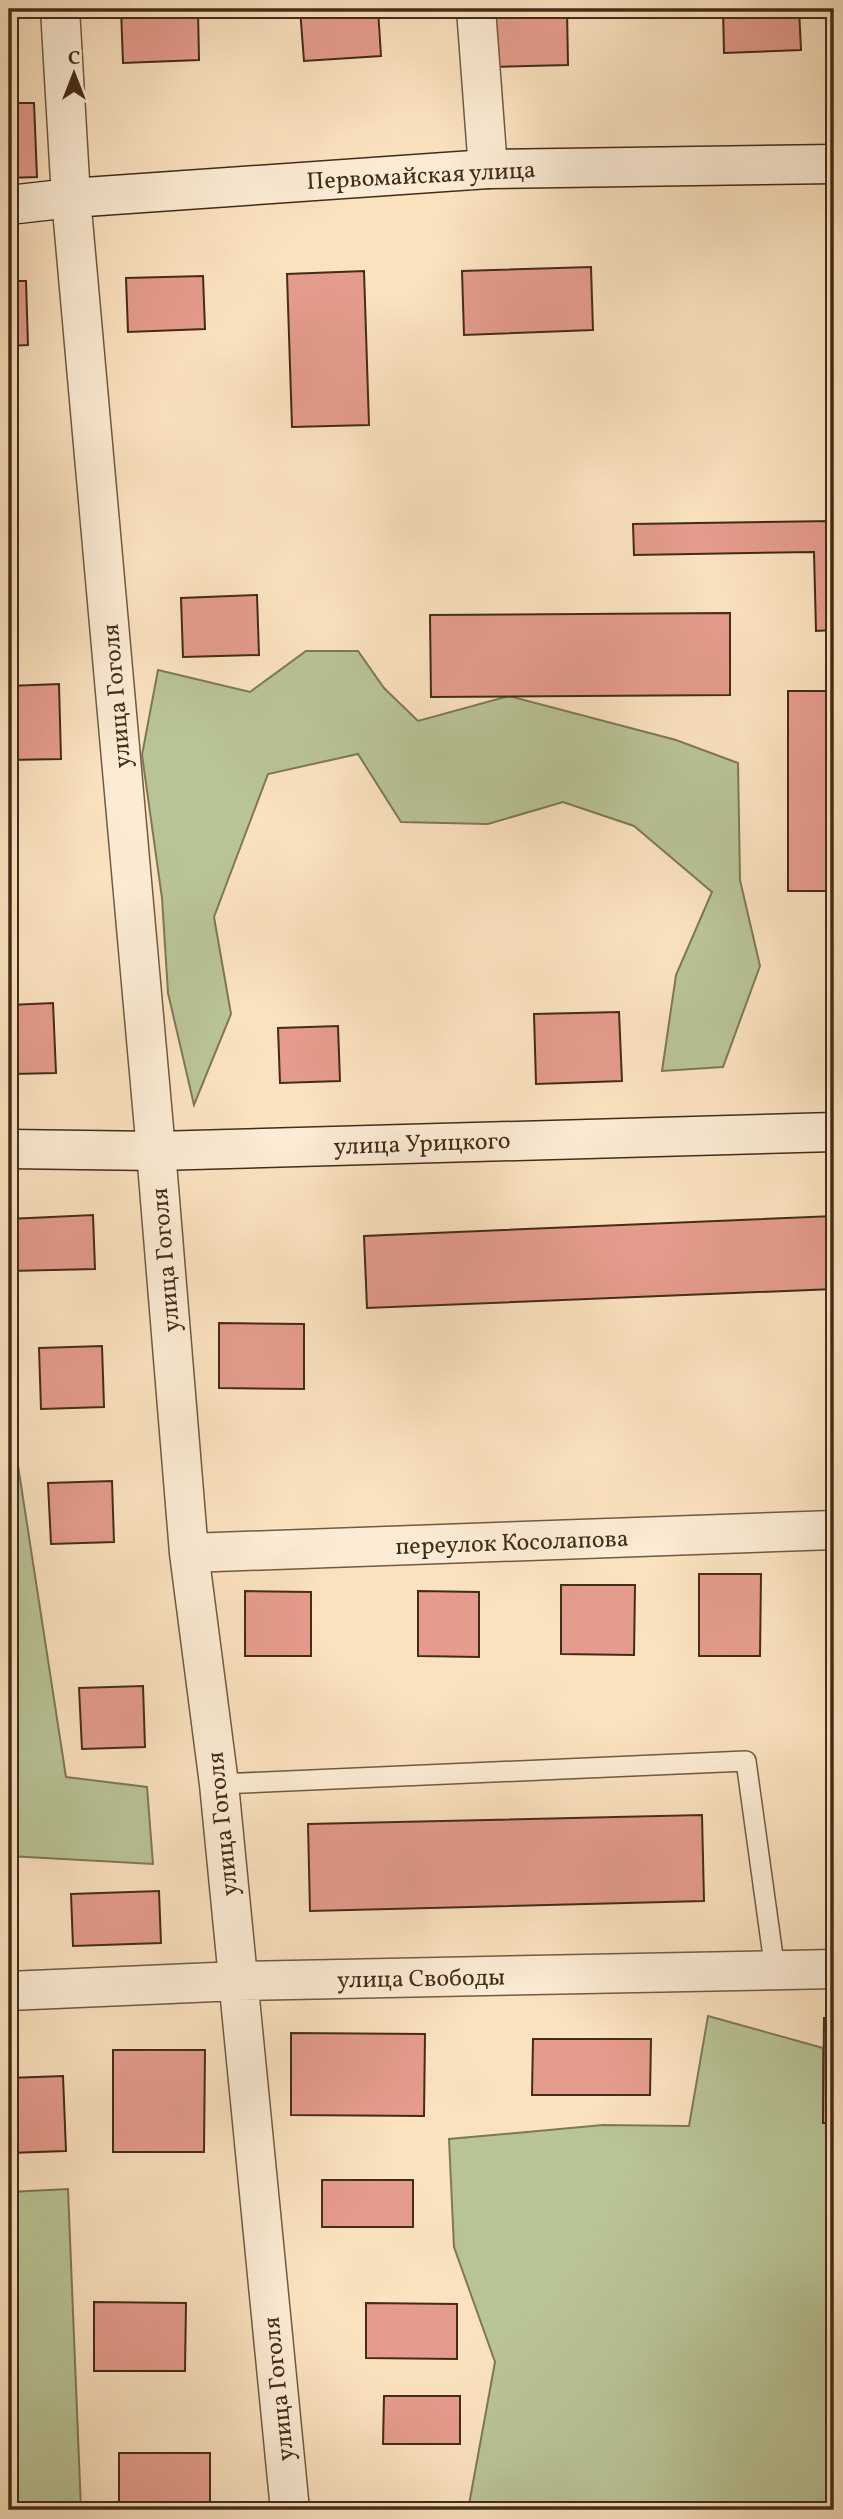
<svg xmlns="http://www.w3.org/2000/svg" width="843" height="2519" font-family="Vollkorn,serif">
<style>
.green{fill:#b9c496;stroke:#7e7858;stroke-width:2}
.building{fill:#e69c8d;stroke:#432c19;stroke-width:2}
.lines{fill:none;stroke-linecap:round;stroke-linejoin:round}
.lane-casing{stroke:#715a42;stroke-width:22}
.street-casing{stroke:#715a42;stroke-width:41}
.secondary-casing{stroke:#432c19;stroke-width:41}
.lane{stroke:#fcecd5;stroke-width:19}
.street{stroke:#fcecd5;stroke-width:38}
.secondary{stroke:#fcecd5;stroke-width:38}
.labels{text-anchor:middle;stroke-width:6;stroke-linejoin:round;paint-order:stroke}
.street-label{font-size:24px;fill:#432c19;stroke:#fcecd5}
</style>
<rect width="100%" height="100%" fill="#fbe2bf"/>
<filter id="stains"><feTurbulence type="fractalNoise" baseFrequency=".00286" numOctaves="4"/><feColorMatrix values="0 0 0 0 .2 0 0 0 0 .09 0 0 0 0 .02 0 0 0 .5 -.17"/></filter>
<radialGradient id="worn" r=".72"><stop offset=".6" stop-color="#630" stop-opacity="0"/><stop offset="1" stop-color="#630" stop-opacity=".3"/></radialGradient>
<path class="green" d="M306,651H358L384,688L418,721L509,696L676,740L738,763L740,880L760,966L723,1067L662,1071L676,975L712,892L634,826L563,802L488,824L401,822L358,754L268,774L214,917L231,1014L194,1105L168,993L162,898L142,755L158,670L250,692Z
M9,1407L66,1777L147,1787L153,1864L9,1856Z
M708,2016L823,2048V2122L834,2125V2510H468L495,2362L454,2247L449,2139L603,2125L689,2126Z
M68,2189L81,2510H9V2192Z"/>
<path class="building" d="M121,9H198L199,60L123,63Z
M300,9H378L381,56L304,61Z
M490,9H567L568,65L492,67Z
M723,9H799L801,50L724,53Z
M9,103H34L37,177L9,178Z
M591,267L593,330L464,335L462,271Z
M364,271L369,425L292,427L287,274Z
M203,276L205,329L128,332L126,278Z
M9,281H26L28,345L9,346Z
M834,521V630L816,631L814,552L634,555L633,524Z
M257,595L259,655L183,657L181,598Z
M730,613V695L431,697L430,615Z
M59,684L61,759L9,760V686Z
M788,691H834V891H788Z
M53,1003L56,1073L13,1074L10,1005Z
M619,1012L622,1081L536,1084L534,1014Z
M338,1026L340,1081L280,1083L278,1028Z
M93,1215L95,1269L10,1271L9,1219Z
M834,1216V1289L367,1308L364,1236Z
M219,1323L304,1324V1389L219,1388Z
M102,1346L104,1407L41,1409L39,1348Z
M112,1481L114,1542L51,1544L48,1483Z
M699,1574H761L760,1656H699Z
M561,1585H635L634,1655L561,1654Z
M245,1591L311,1592V1656H245Z
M418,1591L479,1592V1657L418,1656Z
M143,1686L145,1747L82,1749L79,1688Z
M702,1815L704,1901L310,1911L308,1824Z
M159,1891L161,1943L73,1946L71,1894Z
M824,2018H834V2123H823Z
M291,2033L425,2034L424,2116L291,2115Z
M533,2039H651L650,2095H532Z
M113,2050H205L204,2152H113Z
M63,2076L66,2151L9,2153V2078Z
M322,2180H413V2227H322Z
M94,2302L186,2303L185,2371H94Z
M366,2303L457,2304V2359L366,2358Z
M384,2396H460V2444H383Z
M119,2453H210V2507L119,2506Z
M352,2504H430V2510H352Z"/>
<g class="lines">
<g class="lane-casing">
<path id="lane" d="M219,1784L746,1761L775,1971"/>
</g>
<g class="street-casing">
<path id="street" d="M60,9L71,198L156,1151L189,1553L219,1784L290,2510
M476,9L488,169
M189,1553L834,1530
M9,1991L238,1981L834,1969"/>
</g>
<g class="secondary-casing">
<path id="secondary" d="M9,205L71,198L488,169L834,164
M9,1149L156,1151L834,1132"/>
</g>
<use href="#lane" class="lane"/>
<use href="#street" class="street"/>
<use href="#secondary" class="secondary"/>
</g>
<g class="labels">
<g class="street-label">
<text transform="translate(421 175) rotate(-3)" y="8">Первомайская улица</text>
<text transform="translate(116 696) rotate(-95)" y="8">улица Гоголя</text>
<text transform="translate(422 1143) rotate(-2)" y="8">улица Урицкого</text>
<text transform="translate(165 1260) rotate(-95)" y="8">улица Гоголя</text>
<text transform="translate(512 1542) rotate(-2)" y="8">переулок Косолапова</text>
<text transform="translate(222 1824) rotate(-96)" y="8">улица Гоголя</text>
<text transform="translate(421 1978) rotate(-1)" y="8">улица Свободы</text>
<text transform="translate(278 2389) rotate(-96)" y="8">улица Гоголя</text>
</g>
</g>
<rect width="843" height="2519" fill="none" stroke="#fbe2bf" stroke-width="35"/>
<rect x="10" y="10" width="822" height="2498" fill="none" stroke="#432c19" stroke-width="3.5"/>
<rect x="18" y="18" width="808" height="2484" fill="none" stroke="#432c19" stroke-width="2"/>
<g transform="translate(74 74)" stroke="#fcecd5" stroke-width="5" paint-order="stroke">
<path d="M0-5L12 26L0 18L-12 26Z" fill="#432c19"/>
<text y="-10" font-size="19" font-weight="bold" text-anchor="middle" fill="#432c19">С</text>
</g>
<rect width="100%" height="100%" filter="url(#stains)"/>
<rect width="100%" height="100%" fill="url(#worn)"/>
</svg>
